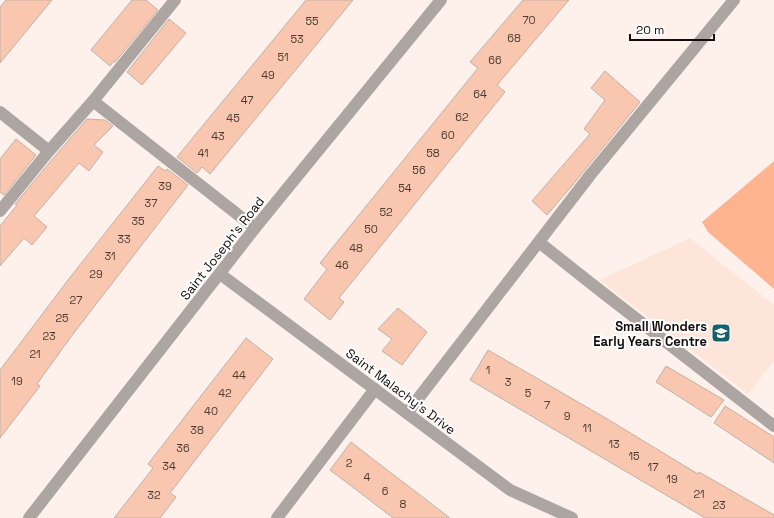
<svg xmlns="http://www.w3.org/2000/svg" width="774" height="518" font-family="'Space Grotesk',sans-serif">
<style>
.built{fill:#fee5d9}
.green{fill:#ffb490}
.building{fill:#f9c7af;stroke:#c1b1a9}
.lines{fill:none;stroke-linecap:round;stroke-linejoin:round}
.lane{stroke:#aca5a1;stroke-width:12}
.street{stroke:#aca5a1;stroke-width:12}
.labels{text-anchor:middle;stroke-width:4;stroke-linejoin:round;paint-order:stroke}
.number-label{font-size:11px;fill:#4c3b33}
.street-label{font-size:13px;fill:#120c0a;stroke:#fff}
.poi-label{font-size:13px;font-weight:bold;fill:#120c0a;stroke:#fff;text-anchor:end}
</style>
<rect width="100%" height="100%" fill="#fef0ea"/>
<path class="built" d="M690,238L774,305V361L748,394L600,280Z"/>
<path class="green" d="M774,161V289L708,232L702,222Z"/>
<path class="building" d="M6,0H52L0,63V7Z
M132,0H146L158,10L115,62L114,61L110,66L91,50Z
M306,0H353L210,174L202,167L197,173L177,157Z
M523,0H569L497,85L505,92L339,298L344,302L330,320L304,299L327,269L320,263L478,68L470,62Z
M169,19L186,33L142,85L127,72Z
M605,71L640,102L571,187L547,215L532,201L590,134L584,129L605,100L591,88Z
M87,119L105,120L113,126L94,145L103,152L89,171L79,163L34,216L47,227L32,245L24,238L0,266V226L17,205L15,204L55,156Z
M16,139L36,155L4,195L0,192V159Z
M158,166L165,171L167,169L188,185L70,338L37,384L40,386L0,438V370L68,280Z
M398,308L427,332L402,365L382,351L392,339L378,329Z
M246,338L273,359L170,493L176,497L160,518H114L153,468L148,464Z
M488,350L604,417L698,474L699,472L774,515V518H705L683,505L470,380Z
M666,366L724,400L711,417L656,382Z
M725,406L774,437V463L714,423Z
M351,442L369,456L450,518H393L354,488L330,470Z"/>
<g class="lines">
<path class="lane" d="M93,101L255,228
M0,112L49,151
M0,211L49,151L93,101L175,0
M540,243L593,285L774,426
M407,413L591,174L734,0
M277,518L375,389"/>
<path class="street" d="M220,274L510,490L572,518
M29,518L255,228L441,0"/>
</g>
<defs>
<g id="school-square" transform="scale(1)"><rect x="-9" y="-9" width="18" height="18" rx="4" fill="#13616b" stroke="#fff"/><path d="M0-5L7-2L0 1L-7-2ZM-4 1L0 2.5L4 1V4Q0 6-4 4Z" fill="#fff"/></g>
</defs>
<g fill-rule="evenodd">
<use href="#school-square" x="721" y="333"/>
</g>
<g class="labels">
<g class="number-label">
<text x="529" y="24">70</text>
<text x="312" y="25">55</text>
<text x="514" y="42">68</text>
<text x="297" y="43">53</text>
<text x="283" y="61">51</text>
<text x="495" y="64">66</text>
<text x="268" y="79">49</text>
<text x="480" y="98">64</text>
<text x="247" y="104">47</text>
<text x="462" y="121">62</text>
<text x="233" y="122">45</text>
<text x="448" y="139">60</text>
<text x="218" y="140">43</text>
<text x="203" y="157">41</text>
<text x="433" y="157">58</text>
<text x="419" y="174">56</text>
<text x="165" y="190">39</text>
<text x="405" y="192">54</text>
<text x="151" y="207">37</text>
<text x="386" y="216">52</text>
<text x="138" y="225">35</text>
<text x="371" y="233">50</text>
<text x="124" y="243">33</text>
<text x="356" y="252">48</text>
<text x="110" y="260">31</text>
<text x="342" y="269">46</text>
<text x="96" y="278">29</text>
<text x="76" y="304">27</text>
<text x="62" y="322">25</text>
<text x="49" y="340">23</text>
<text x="35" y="358">21</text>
<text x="488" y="374">1</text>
<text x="239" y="379">44</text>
<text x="17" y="385">19</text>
<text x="508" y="386">3</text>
<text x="225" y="397">42</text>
<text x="528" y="397">5</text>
<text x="547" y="409">7</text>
<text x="211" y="415">40</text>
<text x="567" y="420">9</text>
<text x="587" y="432">11</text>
<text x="197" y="434">38</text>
<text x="614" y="448">13</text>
<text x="183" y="452">36</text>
<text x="634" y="460">15</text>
<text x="349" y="467">2</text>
<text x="169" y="470">34</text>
<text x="653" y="471">17</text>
<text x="367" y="481">4</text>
<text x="672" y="483">19</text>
<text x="385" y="495">6</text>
<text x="699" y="498">21</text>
<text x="154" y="499">32</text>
<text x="403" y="508">8</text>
<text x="719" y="509">23</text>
</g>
<g class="street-label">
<text transform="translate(222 248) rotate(-52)" y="5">Saint Joseph's Road</text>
<text transform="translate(401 391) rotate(37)" y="5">Saint Malachy's Drive</text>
</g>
<g class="poi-label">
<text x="707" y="331">Small Wonders<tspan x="707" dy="15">Early Years Centre</tspan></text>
</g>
</g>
<path d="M630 34v6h84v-6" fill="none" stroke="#120c0a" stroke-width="2"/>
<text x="636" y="34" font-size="12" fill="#120c0a" stroke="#ffffff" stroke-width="3" paint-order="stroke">20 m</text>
</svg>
